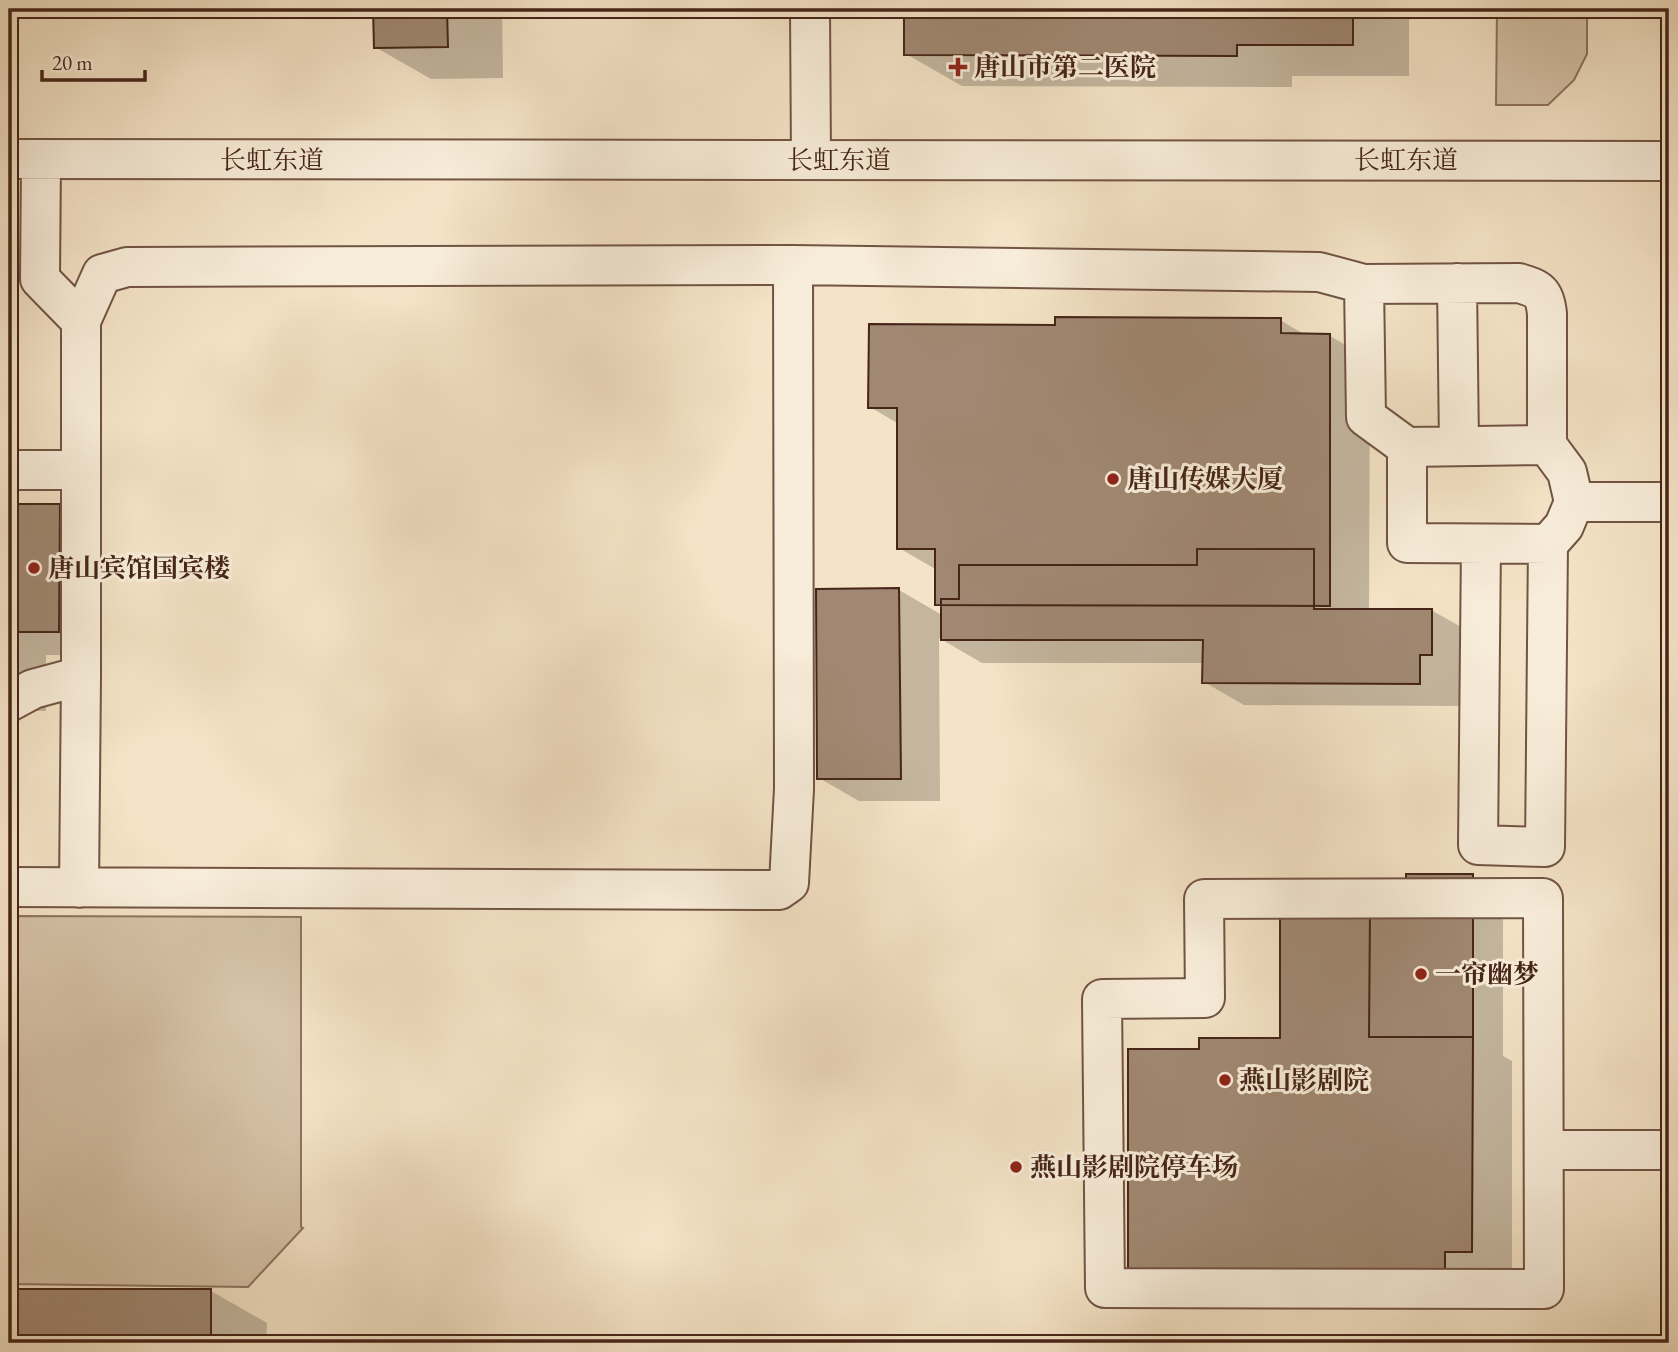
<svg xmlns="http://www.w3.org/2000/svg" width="1678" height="1352" font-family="'EB Garamond','Noto Serif SC',serif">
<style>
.green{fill:#d6c3a8;stroke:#8e7460;stroke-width:2}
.shadow{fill:#0003}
.building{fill:#a08872;stroke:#462518;stroke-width:2}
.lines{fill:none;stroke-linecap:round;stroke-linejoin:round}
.minor-casing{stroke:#725444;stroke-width:42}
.minor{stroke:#f8edda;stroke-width:38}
.poi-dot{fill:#8f2418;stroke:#f8edda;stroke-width:2.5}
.labels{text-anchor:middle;stroke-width:6;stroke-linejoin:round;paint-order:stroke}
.poi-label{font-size:26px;font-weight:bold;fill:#462518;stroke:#f8edda;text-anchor:start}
.street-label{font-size:26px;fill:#462518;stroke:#f8edda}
</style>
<rect width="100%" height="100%" fill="#f4e3c6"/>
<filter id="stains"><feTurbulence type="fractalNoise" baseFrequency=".00286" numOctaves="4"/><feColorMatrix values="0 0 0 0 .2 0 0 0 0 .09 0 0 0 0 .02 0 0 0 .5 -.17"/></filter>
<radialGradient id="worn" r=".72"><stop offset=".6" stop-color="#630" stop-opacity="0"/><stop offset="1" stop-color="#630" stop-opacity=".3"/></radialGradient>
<path class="green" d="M1497,9H1587V54L1574,80L1548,105H1496Z
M9,916L301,917V1227L303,1228L248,1287L9,1284Z"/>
<path class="shadow" d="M375,9H502L503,78L431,79L375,47Z
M906,9H1409V76H1292V87L962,86L906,54Z
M1280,320L1307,336H1330L1370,359L1369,610H1431L1472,633V677H1460V706L1244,705L1204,682V663H982L939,638L940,801H859L819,778L899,590L942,615V607L937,604V570L899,548V424L870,407L1057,327Z
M9,506H59L99,529L98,655H46V711H9Z
M1473,876L1503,894V1056L1512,1061V1274L1169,1301L1200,1051L1282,1039Z
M9,1291H211L267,1323L266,1343H9Z
M348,1337H663L673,1343H348Z
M743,1342L959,1343H743Z"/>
<path class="building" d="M373,9H447L448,47L374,48Z
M904,9H1353V45H1237V56L904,55Z
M1055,317L1281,318V333L1330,334V606L935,605V549H897V408H868L869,324L1055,325Z
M9,504H60L59,632H9Z
M1197,549H1314V609H1432V655H1420V684L1202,683L1203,640H941V599H959V565H1197Z
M899,588L901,779H817L816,589Z
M1406,874H1473V1037H1369L1370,908H1406Z
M1280,912H1370L1369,1037H1473L1472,1252H1445V1280L1128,1279V1049H1199V1038H1280Z
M9,1289H211V1343H9Z
M346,1335L663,1336V1343H346Z
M741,1341L1059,1342V1343H741Z"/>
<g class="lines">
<g class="minor-casing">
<path id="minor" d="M810,9L811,160
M9,159L1669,161
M41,159L40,279L81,321
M1457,283L1459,446
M1364,284L1366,417L1407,447L1547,445
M1407,447V543L1548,544
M9,470H80
M1574,502H1669
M81,676V321L102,274L127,267L793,265L1319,272L1364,284L1519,283C1539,289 1545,292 1547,314V445L1567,472L1574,502L1564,526L1548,544L1545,847L1478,845L1481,544
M9,702L33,689L81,676L79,888
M9,887L779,890L789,883L794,789L793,265
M1543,898L1544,1289L1105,1288L1102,999L1205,998L1204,899Z
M1544,1150H1669"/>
</g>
<use href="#minor" class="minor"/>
</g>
<g class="poi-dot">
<path d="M954.5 56.5h7v7h7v7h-7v7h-7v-7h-7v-7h7z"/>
<circle cx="1113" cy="479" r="7"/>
<circle cx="34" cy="568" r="7"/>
<circle cx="1421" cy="974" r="7"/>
<circle cx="1225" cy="1080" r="7"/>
<circle cx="1016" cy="1167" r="7"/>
</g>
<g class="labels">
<g class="poi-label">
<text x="974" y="76">唐山市第二医院</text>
<text x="1127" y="488">唐山传媒大厦</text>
<text x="48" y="577">唐山宾馆国宾楼</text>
<text x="1435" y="983">一帘幽梦</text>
<text x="1239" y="1089">燕山影剧院</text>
<text x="1030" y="1176">燕山影剧院停车场</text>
</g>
<g class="street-label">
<text x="272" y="169">长虹东道</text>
<text x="839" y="169">长虹东道</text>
<text x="1406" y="169">长虹东道</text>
</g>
</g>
<rect width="1678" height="1352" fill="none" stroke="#f4e3c6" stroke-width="35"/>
<rect x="10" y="10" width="1657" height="1331" fill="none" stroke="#462518" stroke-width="3.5"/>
<rect x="18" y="18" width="1643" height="1317" fill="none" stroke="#462518" stroke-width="2"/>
<path d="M42 70v10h103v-10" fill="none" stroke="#462518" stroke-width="3.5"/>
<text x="52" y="70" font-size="21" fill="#462518" stroke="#f8edda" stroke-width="5" paint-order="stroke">20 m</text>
<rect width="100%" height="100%" filter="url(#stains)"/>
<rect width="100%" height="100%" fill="url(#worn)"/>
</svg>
